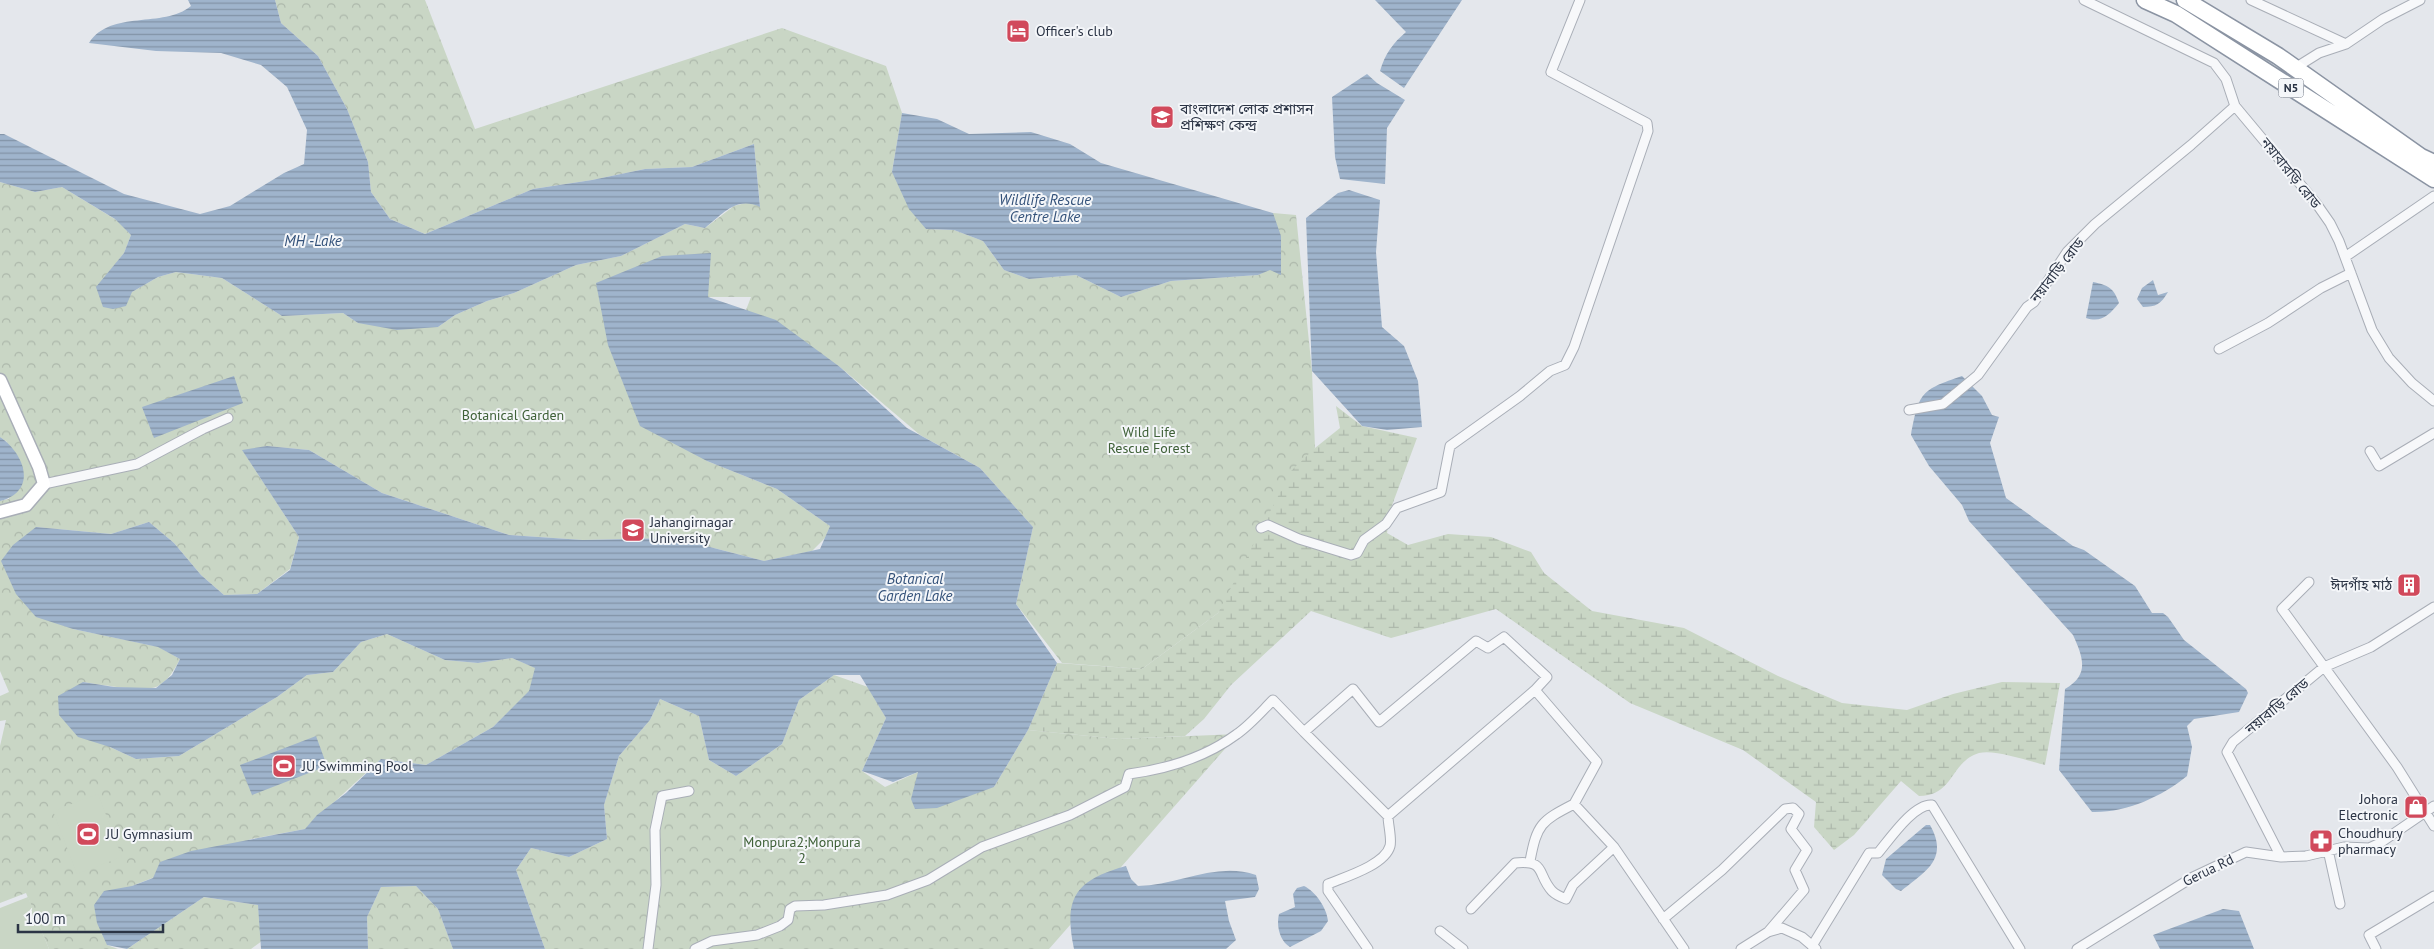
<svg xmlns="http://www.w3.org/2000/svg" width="2434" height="949" font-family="'PT Sans','Noto Sans Bengali',sans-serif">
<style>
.forest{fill:url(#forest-crowns)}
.wetland{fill:url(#wetland-marsh)}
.park{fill:#c9d6c5}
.water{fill:url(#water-rules)}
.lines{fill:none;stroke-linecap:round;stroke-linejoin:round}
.street-casing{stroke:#a9aeb7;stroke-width:11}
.secondary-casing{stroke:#a9aeb7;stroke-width:15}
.highway-casing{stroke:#8b94a3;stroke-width:19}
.street{stroke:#f7f8fa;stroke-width:9}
.secondary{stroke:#fff;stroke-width:12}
.highway{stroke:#fff;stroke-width:16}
.labels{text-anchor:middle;stroke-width:4;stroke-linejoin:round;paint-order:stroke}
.shield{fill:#f4f6f9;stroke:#676e7b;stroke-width:1}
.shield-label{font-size:12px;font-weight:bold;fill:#2b3445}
.poi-label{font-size:14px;fill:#2b3445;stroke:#f4f6f9;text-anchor:start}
.street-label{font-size:14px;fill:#2b3445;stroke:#f4f6f9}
.park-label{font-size:14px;fill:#3f6138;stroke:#f4f6f9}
.water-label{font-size:15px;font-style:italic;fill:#34527a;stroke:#f4f6f9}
</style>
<defs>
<pattern id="forest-crowns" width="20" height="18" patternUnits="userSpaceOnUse" patternTransform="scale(1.25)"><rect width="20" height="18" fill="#c9d6c5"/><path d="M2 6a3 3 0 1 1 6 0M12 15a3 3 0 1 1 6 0" fill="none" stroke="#adb8ab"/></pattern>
<pattern id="wetland-marsh" width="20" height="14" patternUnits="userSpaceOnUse" patternTransform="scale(1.25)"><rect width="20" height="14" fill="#c9d6c5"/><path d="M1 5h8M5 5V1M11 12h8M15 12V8" fill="none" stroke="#adb8ab"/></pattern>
<pattern id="water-rules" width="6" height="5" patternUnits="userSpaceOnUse" patternTransform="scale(1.25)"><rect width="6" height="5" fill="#9fb4cc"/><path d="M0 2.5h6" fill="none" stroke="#8293a7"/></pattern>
</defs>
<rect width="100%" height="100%" fill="#e4e7ec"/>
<path class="forest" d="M275,0H425L475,129L782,28L886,66L902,113L892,172L926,229L954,230L983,241L1004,270L1029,279L1076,275L1121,297L1171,281L1258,275L1270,269L1273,213L1296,215L1312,371L1315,448L1218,613L1142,669L1062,663L1016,604L1033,527L980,468L920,435L840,367L746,310L751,297H708L662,256L707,461L777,489L830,526L825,538L812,551L764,561L675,538L583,540L509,535L382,493L309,450L267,446L243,451L299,537L290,569L257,594L224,595L201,575L174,543L149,522L111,534L36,527L73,629L159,647L180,659C174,670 169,680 158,686C146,693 97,684 83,682L110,747L136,759L179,756L277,697L307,675L333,672L361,642L387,634L445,660L478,663L512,658L536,668L530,691L493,727L426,765L381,759L305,829L251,839L132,886L107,945L118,949H49L26,893L0,903V746L6,720L0,721V696L9,692L0,671V501L9,499L7,442L0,437V182L35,192L62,187L118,221L131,235L124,253L97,287L132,292L158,277L176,272L222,278L282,316L343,313L358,323L438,327L455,315L487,301L514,293L576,265L621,256L685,224L705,228L734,206L749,202L760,206L754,144L692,167L645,169L592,180L533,189L425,234L390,219L371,192L368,162L347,109L318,56L281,23Z
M834,675L868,687L886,718L862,771L885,787L918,772L994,787L1028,730L1119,739L1238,734L1049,949H545L516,870L531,848L569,857L607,839L604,805L619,756L650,720L660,699L699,716L709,760L736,776L782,744L799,700Z
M416,886L438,909L453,949H368L367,917L381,887Z
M204,897L258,905L262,941L251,949H127Z"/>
<path class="wetland" d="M1336,406L1362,426L1417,438L1391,508L1387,533L1408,545L1448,534L1491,537L1531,552L1544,573L1592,611L1684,628L1778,676L1842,703L1907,710L1953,694L2002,682L2060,683L2045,765C2028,761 1995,749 1979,753C1950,762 1954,796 1919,796L1901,781L1854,835L1834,850L1814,827L1816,802L1743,750L1630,703L1496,609L1391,638L1311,611L1231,685L1204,719L1185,736L1119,739L1028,730L1057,663L1142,669L1218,613L1291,471L1315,448L1340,428Z"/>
<path class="park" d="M98,794L122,857L77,874L53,811Z
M28,897L49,949H0V908Z"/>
<path class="water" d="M188,0H275L281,23L318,56L347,109L368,162L371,192L390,219L425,234L533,189L592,180L645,169L692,167L754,144L760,207C736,196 723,214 705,228L685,224L621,256L576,265L514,293L487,301L455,315L438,327L397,330L358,323L343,313L282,316L222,278L176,272L158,277L132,292L126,306L113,309L103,307L96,287L124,253L131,235L115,219L62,187L35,192L0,182V134H4L124,194L200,214L230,206L284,173L304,164L307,130L287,87L261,65L221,53L156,51L89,43C111,9 163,29 191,6Z
M1375,0H1462L1404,88L1380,71C1385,54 1393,43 1406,32Z
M1367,74L1377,83L1405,100L1387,128L1385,184L1340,179L1335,157L1332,97Z
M902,113L937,119L969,134L1031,132L1070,144L1101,163L1273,213L1281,236V275L1270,270L1258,275L1171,281L1121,297L1076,275L1029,279L1004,270L983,241L954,230L926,229L909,209L892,172Z
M1349,190L1380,200L1376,252L1382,327L1404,346L1418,381L1422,427L1387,430L1362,426L1312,371L1306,218L1338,193Z
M711,253L708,297L776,320L840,367L907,428L980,468L1033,527L1016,604L1057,663L1028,730L994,787L937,808L915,809L911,799L918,772L893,782L862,771L886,718L860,675H834L799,700L782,744L736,776L709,760L699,716L660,699L650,720L619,756L604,805L607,839L569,857L531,848L516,870L545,949H453L438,909L416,886L381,887L367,917L368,949H261L258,905L204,897L127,949L107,945L97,923L94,905L104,891L132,886L153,878L160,862L191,851L305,829L317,815L346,793L381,759L426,765L493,727L529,691L535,668L512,658L478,663L445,660L387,634L361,642L333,672L307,675L277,697L179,756L136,759L110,747L78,737L59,715L58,696L83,682L114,687L156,688L172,675L180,659L158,647L73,629L36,617L16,594L1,561L13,545L36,527L111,534L149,522L174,543L201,575L224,595L257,594L290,570L299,537L242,450L267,446L309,450L382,493L509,535L583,540L675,538L764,561L820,549L830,526L777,489L707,461L640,426L608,345L596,283L662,256Z
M2153,280L2158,295L2168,292C2161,304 2156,307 2143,307L2137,299L2142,288Z
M2093,282C2108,285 2114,288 2119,303C2109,315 2102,323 2086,318Z
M234,376L243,403L154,438L142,407Z
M1962,376L1982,396L1992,415L1999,417L1990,443L2006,498L2073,546L2084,550L2135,586L2152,613H2163L2168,617L2184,640L2246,689L2248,693L2239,712L2194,719L2187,726L2192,747L2187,776C2161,797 2126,813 2092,812L2059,770L2065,689C2090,675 2083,657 2073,635L1969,521L1962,505L1929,466L1911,435C1919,392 1921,390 1962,376Z
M0,437C25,454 38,491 0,501Z
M316,736L327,766L252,795L240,765Z
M1926,825H1930C1949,859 1926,871 1901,891L1896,889L1882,875L1886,859Z
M1126,866L1131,879L1138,886C1178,885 1217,861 1256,875L1259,889L1255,897L1225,901L1229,921L1236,940L1226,949H1074C1063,897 1076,880 1126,866Z
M1304,886C1315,891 1327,908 1328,921L1321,931L1290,947C1280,941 1276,926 1279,914L1295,907L1293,894L1297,888Z
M2223,909L2239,911L2254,949H2160L2153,935Z"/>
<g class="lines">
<g class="street-casing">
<path id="street" d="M2084,0L2214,63L2226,79L2235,106L2316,203L2330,223L2339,241L2372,330L2389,358L2412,383L2434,401
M2251,0L2346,44
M2295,68L2319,53L2346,44L2383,19L2420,0
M2345,257L2434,196
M2219,349L2268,323L2321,288L2351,273
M1909,410L1943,404L1978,375L2027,307L2034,302L2067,252L2095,224L2191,145L2235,106
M2370,451L2379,466L2434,433
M44,484L137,464L203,429L228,418
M1261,528L1268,525L1299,539L1351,555L1357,553L1364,540L1386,524L1397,508L1441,492L1450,446L1520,396L1550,371L1565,365L1574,347L1648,131L1647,123L1551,72L1580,0
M2309,582L2282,609L2397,767L2434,826
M1304,732L1388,816
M2328,850L2340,904
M2281,857L2227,752L2233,742L2324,667L2371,647L2434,607
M1530,861C1537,824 1541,821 1574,804
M1471,909L1515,863C1547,860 1536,873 1552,891C1555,894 1561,897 1566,899L1573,885L1614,847
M1663,919L1722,870L1785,809L1793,808L1799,814L1791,829L1807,850L1795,870L1804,890L1768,932
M1440,931L1463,949
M1812,946L1869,853H1878C1889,840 1914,803 1932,805L2020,949
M648,949L656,885L655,830L662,796L689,791
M695,949L712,941L757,935L780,926L788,920L790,909L795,906L824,905L887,895L928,880L982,847L1070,815L1125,787L1129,774C1167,769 1206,757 1237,734C1250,725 1262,711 1273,700L1304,732L1353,689L1379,722L1476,641L1488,648L1504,637L1547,677L1535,690
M1368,949L1328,891V884C1345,877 1385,865 1390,846C1392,839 1388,824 1388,816L1535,690L1597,762L1574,804L1614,847L1684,949
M1741,949L1768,932L1782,928L1802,937L1816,949
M2077,949L2193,877L2246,852L2281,857L2306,856L2344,847L2369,848L2380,843L2434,806
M2376,949L2369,935L2434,896"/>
</g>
<g class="secondary-casing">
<path id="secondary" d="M0,380L39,467L44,484L26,505L0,512"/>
</g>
<g class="highway-casing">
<path id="highway" d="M2145,0L2176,14L2434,179
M2185,0L2278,56L2421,157L2434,163"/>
</g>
<use href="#street" class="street"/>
<use href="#secondary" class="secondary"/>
<use href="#highway" class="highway"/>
</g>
<defs>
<g id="hotel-square" transform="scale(1.25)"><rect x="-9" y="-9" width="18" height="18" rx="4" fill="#d1495b" stroke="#f4f6f9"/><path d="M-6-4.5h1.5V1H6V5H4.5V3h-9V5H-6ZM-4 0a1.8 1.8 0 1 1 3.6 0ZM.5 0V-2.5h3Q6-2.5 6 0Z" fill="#fff"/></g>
<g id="university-square" transform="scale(1.25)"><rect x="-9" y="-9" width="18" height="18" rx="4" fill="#d1495b" stroke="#f4f6f9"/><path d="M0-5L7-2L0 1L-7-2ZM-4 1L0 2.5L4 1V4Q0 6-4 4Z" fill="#fff"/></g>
<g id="building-square" transform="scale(1.25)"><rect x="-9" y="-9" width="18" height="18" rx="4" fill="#d1495b" stroke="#f4f6f9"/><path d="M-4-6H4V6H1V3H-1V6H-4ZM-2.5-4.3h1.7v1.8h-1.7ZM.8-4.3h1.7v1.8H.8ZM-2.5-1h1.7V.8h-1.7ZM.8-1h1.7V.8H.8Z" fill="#fff"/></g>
<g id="stadium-square" transform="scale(1.25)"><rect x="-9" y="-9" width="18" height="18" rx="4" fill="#d1495b" stroke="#f4f6f9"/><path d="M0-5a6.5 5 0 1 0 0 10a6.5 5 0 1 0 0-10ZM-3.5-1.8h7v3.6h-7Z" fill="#fff"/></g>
<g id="shop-square" transform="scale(1.25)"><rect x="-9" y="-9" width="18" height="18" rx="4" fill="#d1495b" stroke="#f4f6f9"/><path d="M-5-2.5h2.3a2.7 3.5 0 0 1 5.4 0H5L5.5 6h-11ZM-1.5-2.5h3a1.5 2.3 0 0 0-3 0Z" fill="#fff"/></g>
<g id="pharmacy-square" transform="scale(1.25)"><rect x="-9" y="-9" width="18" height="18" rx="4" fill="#d1495b" stroke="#f4f6f9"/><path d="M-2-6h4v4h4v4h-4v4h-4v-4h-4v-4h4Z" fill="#fff"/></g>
</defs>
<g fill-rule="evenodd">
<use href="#hotel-square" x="1018" y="31"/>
<use href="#university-square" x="1162" y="117"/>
<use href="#university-square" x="633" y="530"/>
<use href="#building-square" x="2409" y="585"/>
<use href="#stadium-square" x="284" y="766"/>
<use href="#shop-square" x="2416" y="807"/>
<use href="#stadium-square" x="88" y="834"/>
<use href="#pharmacy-square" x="2321" y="841"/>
</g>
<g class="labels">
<rect class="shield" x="2278.5" y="78.5" width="25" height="19" rx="4"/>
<g class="shield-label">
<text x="2291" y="92">N5</text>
</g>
<g class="poi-label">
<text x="1036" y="36">Officer's club</text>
<text x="1180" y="114">বাংলাদেশ লোক প্রশাসন<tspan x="1180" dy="16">প্রশিক্ষণ কেন্দ্র</tspan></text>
<text x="650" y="527">Jahangirnagar<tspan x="650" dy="16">University</tspan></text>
<text x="2392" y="590" text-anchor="end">ঈদগাঁহ মাঠ</text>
<text x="302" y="771">JU Swimming Pool</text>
<text x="2398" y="804" text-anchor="end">Johora<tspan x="2398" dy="16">Electronic</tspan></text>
<text x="2338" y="838">Choudhury<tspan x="2338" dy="16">pharmacy</tspan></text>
<text x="106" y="839">JU Gymnasium</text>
</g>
<g class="street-label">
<text transform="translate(2291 173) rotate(51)" y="5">নয়াবারড়ি রোড</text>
<text transform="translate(2057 270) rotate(-52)" y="5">নয়াবাড়ি রোড</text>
<text transform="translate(2277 706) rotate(-40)" y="5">নয়াবাড়ি রোড</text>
<text transform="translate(2208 870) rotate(-26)" y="5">Gerua Rd</text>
</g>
<g class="park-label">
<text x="513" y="420">Botanical Garden</text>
<text x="1149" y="437">Wild Life<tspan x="1149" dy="16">Rescue Forest</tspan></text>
<text x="802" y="847">Monpura2;Monpura<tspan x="802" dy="16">2</tspan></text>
</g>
<g class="water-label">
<text x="1045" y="205">Wildlife Rescue<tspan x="1045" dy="17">Centre Lake</tspan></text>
<text x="313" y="246">MH -Lake</text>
<text x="915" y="584">Botanical<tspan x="915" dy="17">Garden Lake</tspan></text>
</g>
</g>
<path d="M18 924v8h145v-8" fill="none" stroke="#2b3445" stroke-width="2.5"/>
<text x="25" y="924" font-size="15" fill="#2b3445" stroke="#f4f6f9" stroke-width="4" paint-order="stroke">100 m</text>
</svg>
